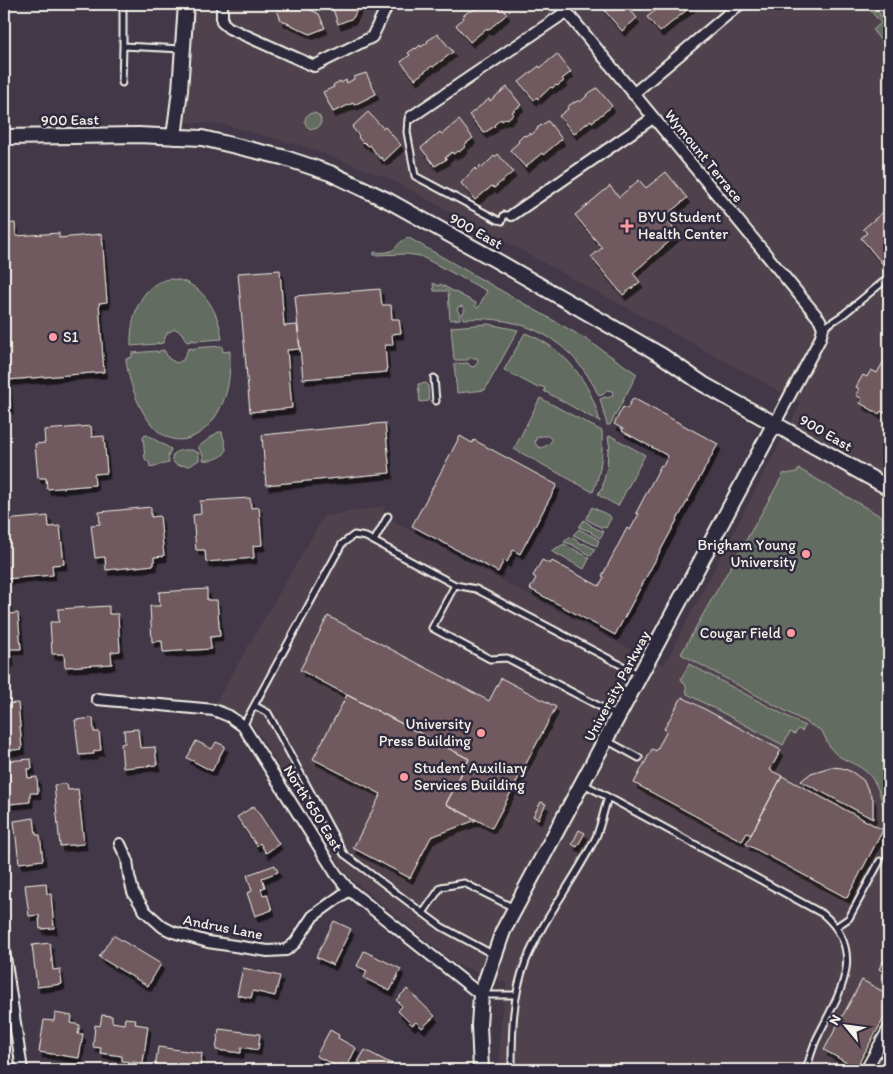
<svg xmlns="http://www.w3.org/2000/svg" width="893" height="1074" font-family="Itim,sans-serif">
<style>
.built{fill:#50424e}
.green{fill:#636c60;stroke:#acaea4;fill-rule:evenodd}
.building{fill:#705a5e;stroke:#f4f1e8;filter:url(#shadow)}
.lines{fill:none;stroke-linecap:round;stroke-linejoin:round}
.lane-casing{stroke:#f4f1e8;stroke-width:9}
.street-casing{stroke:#f4f1e8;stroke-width:14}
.secondary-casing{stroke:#f4f1e8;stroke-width:18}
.lane{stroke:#2f2a3d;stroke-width:5}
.street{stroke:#2f2a3d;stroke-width:10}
.secondary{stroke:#2f2a3d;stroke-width:14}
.poi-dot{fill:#ff9aa2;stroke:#2f2a3d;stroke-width:2}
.labels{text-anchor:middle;stroke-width:5;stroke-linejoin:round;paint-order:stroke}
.street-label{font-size:15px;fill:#f4f1e8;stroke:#2f2a3d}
.poi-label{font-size:15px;fill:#f4f1e8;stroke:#2f2a3d;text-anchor:start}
</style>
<defs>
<filter id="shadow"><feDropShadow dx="3" dy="5.5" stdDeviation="0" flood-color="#0009"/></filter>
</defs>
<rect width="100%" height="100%" fill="#423847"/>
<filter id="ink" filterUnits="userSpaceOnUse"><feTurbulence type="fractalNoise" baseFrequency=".02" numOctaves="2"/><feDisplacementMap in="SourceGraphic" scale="10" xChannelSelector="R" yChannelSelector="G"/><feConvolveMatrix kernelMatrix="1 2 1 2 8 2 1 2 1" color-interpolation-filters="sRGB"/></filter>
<g filter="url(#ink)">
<path class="built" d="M178,4H889V1070H500L499,1045L502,1010L507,983L456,964L350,878L341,866L254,726L214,705L324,516L385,506L382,515L622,645L664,665L801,403L388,178L306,147L223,124L180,122Z"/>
<path class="green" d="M865,4H875L882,19L889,27V51L874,32L873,30L881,23Z
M878,4H889V23Z
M305 121a8 8 0 1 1 16 0a8 8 0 1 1-16 0Z
M409,238L586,339L637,374L610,425H607L600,399L605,397L608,398L613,395L612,391L607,390L604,394L599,396C572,339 525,315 463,319L462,314L465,311L462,306L458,307L457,310L460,314V319L450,320L448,291H434L433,283L439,286L440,284L476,303L475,306L478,308L487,291L420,256L406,254L374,255V252C402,255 393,241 409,238Z
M169,279C201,279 219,311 222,339L194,341L193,339L192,341L187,342L181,332L175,329L167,333L163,343L158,344V342L156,344L131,346C130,320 139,284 169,279Z
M488,324L518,330L485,390L457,393L454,364L468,363L470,366L474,367L478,362L477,358H469L468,360H454L451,327Z
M525,333C564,347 591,382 600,422L544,391L545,388L540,386L538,388L504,370Z
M222,346L223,352L230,351C230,364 230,377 227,390C223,405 215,422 201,432C156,464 129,391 126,359L132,357V353L157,351L158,353L159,351L164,350L169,359L177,363L183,360L188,349L192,348L194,350V348Z
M426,383L428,385L429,401L420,402L418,384Z
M540,398L602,431C603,452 601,473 593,492L514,449ZM542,436H548L552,440L548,445L541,448L537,446L535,442L537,437Z
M218,432H222C223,437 226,445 226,450C224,459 210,461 203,460V455L198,447Z
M147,435L171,449L168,457L169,463L150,467L149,462L145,459L143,436Z
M611,436L645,455L618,506L598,495L600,490H602L606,470H607L608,449H610L608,437Z
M183,450H192L199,453V460L190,466L176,465L172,460C172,453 177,451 183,450Z
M799,469L889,521V815L884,811C880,790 874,773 854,764C847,760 839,758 834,752C828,746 826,739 822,731L681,654C714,593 751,534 784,473L786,474L797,472Z
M592,507L610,516L611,518L606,528L603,527L602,528L586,519Z
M584,520L591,525V526L604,532L600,538L591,533L592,532L579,527Z
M579,529L599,540L597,546L573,535Z
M569,537H571L582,544L583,543L595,549L591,556L574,546V545L564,542Z
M564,544L588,557L589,559L584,569L551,551Z
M689,664L805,726L802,731L798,729L795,734L790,732L783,745L689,695L687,694L686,686L681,679Z"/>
<path class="building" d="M279,4H299L319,14L325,28L310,34L281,20L275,5Z
M302,4H314L311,9L302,5Z
M335,4H360L353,18L338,24L333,9Z
M482,4H499L507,14L488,30L487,28L470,42L456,25L464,18L463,16L470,10L471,12L475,8L476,10Z
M599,4H625L637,18L622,31Z
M664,4H694L660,32L647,17Z
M438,34L453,52L433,67L432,66L415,79L401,62L410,55L408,53L415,48L416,49L420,45L421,47L428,42L427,41Z
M557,54L571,72L562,79L564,81L557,86L556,85L552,88L551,87L538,99L537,97L534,100L519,82L539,66L540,68Z
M366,73L376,94L354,105L353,103L333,112L323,92L334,87L333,85L340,81L341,83L346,80L347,83L354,79V77Z
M507,87L521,105L512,112L514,114L507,119L506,118L502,121L501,119L494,125L495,126L484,133L469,115L489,99L490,101Z
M597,88L612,106L592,122L591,120L574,134L559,116L568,109L567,107L574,102V103L579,100L580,102L587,96L586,95Z
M368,112L383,128L385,127L401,145L384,161L381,157L380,159L370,145L368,146L364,142L363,143L358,137L359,136L352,127Z
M459,120L473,138L464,145L465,147L459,152L458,151L453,154L452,152L445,158L447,159L435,166L421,148L440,132L442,134Z
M548,121L562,139L543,155L542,153L525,167L510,150L519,142L518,141L524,135L525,136L530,133L531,135L538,129L537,128Z
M498,154L513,172L494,188L492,186L475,200L461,183L475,168L476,170L480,166L482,168L494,156L495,157Z
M666,172L687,198L664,217L678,234L633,273L640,282L623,295L591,257L602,248L575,215L610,186L619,197L639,180L646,188Z
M889,202V263L885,267L861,238L867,233L863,229L888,208L885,205Z
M15,223L16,236L59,233V238L102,234L107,302L99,303L104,372L8,380L10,408L4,409V224Z
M280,270L284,326L297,325L300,349L287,350L292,408L250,412L238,273Z
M380,289L382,305H391L392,319H399L401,333L392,334L393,345H385L387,372L303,379L295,296Z
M889,352V411L887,414L881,411L879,414L860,403L862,399L856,395L859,389L856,387L863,375L867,377L871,370L877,373Z
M633,398L718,444L615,635L530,589L536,578L533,576L542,560L550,564L552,561L599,586L604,577L602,576L627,528L630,530L639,514L636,513L661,465L663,466L668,456L622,431L623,429L614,424L623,407L627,409Z
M385,423L390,473L266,485L262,435Z
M91,426L92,437L104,436L107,473L94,474L95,485L47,489L46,478H38L35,444L45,443L44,430Z
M460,436L472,443L474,440L557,485L520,554L513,550L507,562L504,560L498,572L412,526Z
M250,498L251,508L259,507L262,545L253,546L254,558L206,562L205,550H196L193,515L201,514L200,501Z
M151,507V517L160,516L164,556L154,557V565L106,570L105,557L95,558L91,525L100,524L99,512Z
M48,516L49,527L60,526L64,564L52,565L53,575L6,579L4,567V520Z
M207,589V600H217L220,636L210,637L211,649L163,652L162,641L152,642L150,606H160L159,592Z
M4,602H8L9,614L18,613L21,649H10L11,661L4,662Z
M109,606V614H118L120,651L111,652L112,664L65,667L64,654H52L50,622H59L58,609Z
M328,616L489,701L501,678L556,707L492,828L446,804L469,759L300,670Z
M347,695L469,759L446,804L476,820L431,837L410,878L353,848L381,794L313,759Z
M682,697L781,750L770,770L782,776L751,835L747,833L742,841L634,783L652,749L656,751L667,731L664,729Z
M18,703L22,749L4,751V704Z
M93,718L94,732H99L101,750L94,751V754L79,755L75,720Z
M138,729L140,748L155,747L157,765L123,768L121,744L125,743L124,730Z
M196,741L212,749L216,742L225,746L212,771L187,758Z
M31,759L32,769H27L28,778L37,777L38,793H30V802L10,804L6,761Z
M831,767L842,768L852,772L863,780L873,799V819L801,781L811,773Z
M782,776L883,830L847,898L746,844Z
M67,784L68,790L78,789L84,844L60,846L54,785Z
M541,802L546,804L538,819L533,816Z
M254,806L279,844L266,853L260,843L257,846L237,817Z
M34,818L36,835H40L43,860L19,863L14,821Z
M579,830L585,833L577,847L572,844Z
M275,865L278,872L262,878L265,887L261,889L263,895L267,894L272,910L255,916L247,893L252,891L247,875Z
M46,883L47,894H51L54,928L40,929L39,915L29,916L25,885Z
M334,921L351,929L333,965L316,957Z
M113,935L161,964L148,986L99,957Z
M50,943L53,970L60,969L62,984L37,987L32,945Z
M364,951L401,969L390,991L364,978L367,971L357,966Z
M883,961L889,964V975L879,969Z
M243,968L280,976L275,996L253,991L251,998L237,995Z
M862,980L889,995V1009L856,1068L824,1050Z
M407,989L435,1016L422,1028L416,1022L412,1025L398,1011L402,1006L396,1000Z
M55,1013L72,1016L71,1023L80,1025L78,1034H83L79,1058L39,1052L44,1020L54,1021Z
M102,1015L112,1016V1022L124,1024L125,1018L136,1019L135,1024L148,1026L143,1063L122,1061V1056L100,1053L101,1048L93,1047L95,1025L100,1026Z
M219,1029L260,1034L258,1050L241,1047V1053L216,1050Z
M330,1030L339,1035L338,1038L356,1048L347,1067L341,1064L339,1067L316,1056Z
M158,1047L202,1053L200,1070H170L155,1068Z
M365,1050L392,1064L389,1070H356L360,1063L358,1062Z"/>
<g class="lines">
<g class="lane-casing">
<path id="lane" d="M123,4V46L182,49
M122,83L123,46
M411,117L408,119L407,132L415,176L498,220L502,221L504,215H512
M823,328L844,314L889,277
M434,378L436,401
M374,541L388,516
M455,585L432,628L490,659L507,658L616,715
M255,706L268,713L344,854L423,913
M243,726L342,544L354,535L366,537L455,585L476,589L640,675
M606,740L639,758
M584,784L823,914C867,952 840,992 819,1034C813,1045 810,1058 806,1070
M836,927L849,918L880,861
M494,955L442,927L423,913L441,887L464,883L514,908
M482,995H516
M512,1070C512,1033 512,996 526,961C544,917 575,880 596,837C601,825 604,810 608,797"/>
</g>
<g class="street-casing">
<path id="street" d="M222,4V22L229,28L314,66L372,37L388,4
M560,4L820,320L823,328L820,339L775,423
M633,94L740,4
M411,117L566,12
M512,215L653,118
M97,699L214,710L229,716L243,726L336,874L349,890L481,995
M120,844L127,859L129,876L133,892L145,911L163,927L173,932L208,942L268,951L286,950L295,943L313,916L349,890
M4,950L22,1070
M866,1070L889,1028"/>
</g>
<g class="secondary-casing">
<path id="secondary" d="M4,137L138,135L202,138L282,157L330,173L389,201L499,262L661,355L703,384L889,488
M174,137L180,90L186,4
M481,1070L479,1025L481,995L503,931L775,423"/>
</g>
<use href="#lane" class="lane"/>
<use href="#street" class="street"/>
<use href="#secondary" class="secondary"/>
</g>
</g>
<g class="poi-dot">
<path d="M624.5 218.5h5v5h5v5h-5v5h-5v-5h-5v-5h5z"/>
<circle cx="53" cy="337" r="5"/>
<circle cx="806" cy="554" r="5"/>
<circle cx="791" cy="633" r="5"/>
<circle cx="481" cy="733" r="5"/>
<circle cx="404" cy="777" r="5"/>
</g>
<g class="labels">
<g class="street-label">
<text transform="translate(70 120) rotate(-1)" y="5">900 East</text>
<text transform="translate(704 156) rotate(51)" y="5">Wymount Terrace</text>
<text transform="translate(476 231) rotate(29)" y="5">900 East</text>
<text transform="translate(826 433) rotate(30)" y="5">900 East</text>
<text transform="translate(617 686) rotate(-62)" y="5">University Parkway</text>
<text transform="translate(313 808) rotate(58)" y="5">North 650 East</text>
<text transform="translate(223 927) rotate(11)" y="5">Andrus Lane</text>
</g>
<g class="poi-label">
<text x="638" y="222">BYU Student<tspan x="638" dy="17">Health Center</tspan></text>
<text x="63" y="342">S1</text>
<text x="796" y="550" text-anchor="end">Brigham Young<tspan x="796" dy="17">University</tspan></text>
<text x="781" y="638" text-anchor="end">Cougar Field</text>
<text x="471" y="729" text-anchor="end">University<tspan x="471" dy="17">Press Building</tspan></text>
<text x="414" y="773">Student Auxiliary<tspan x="414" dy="17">Services Building</tspan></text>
</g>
</g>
<rect width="893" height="1074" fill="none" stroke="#2f2a3d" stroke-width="20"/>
<rect x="10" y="10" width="873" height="1054" fill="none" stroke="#f4f1e8" stroke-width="2" filter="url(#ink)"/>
<g transform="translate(846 1026) rotate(299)" stroke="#2f2a3d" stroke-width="4" paint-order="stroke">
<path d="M0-4L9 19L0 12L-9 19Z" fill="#f4f1e8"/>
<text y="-8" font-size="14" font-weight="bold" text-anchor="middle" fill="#f4f1e8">N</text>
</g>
</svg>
